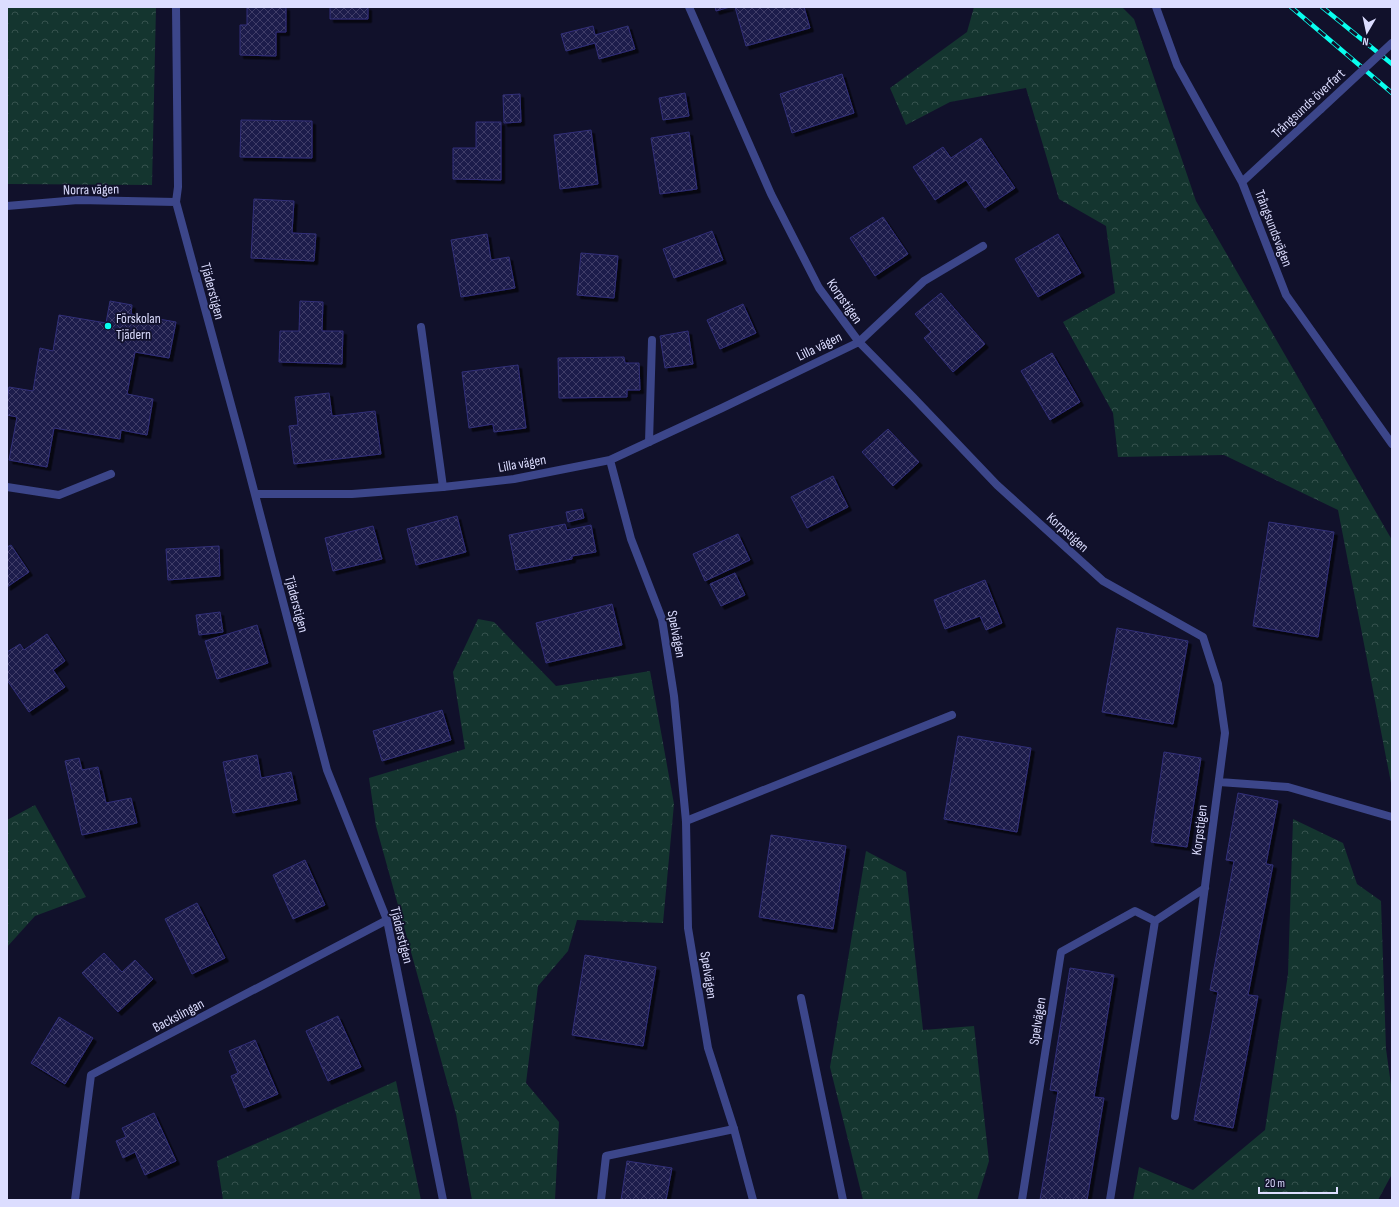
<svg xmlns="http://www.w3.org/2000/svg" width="1399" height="1207" font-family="'Sofia Sans Condensed',sans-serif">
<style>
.forest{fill:url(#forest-crowns)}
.building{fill:url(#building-cross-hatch);stroke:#312f78;filter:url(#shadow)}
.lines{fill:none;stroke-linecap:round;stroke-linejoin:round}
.lane{stroke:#3c468a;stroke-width:8}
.street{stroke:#3c468a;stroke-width:8}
.rail-casing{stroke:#08ffee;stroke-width:4.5}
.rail{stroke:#11112b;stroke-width:3;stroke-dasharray:9;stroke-linecap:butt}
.street-bridge{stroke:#3c468a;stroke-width:8}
.poi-dot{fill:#08ffee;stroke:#11112b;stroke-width:1.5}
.labels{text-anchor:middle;stroke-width:3.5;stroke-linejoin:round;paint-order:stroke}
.street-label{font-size:14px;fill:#dcddff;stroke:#11112b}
.poi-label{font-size:14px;fill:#dcddff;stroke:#11112b;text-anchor:start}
</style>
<defs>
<pattern id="forest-crowns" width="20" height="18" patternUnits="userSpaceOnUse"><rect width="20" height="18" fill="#14352f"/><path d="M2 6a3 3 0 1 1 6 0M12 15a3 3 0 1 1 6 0" fill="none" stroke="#36524e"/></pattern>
<pattern id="building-cross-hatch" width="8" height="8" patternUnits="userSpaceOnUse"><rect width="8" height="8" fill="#1f1d4c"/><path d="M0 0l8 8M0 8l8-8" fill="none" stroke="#3f3d67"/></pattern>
<filter id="shadow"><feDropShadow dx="3.5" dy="3.5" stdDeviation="0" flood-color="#0009"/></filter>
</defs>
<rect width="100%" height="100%" fill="#11112b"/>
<path class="forest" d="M7,7H156L152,185L7,184Z
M974,7H1122L1134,19L1196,201L1392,540V788L1338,510L1224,455L1118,457L1113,413L1063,322L1115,293L1106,226L1059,199L1026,88L950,102L906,125L890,88L967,32Z
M478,619L494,622L556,686L650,671L674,804L663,923L577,920L568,951L538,986L526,1083L559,1122L555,1200H472L456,1114L376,826L369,778L465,749L453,672Z
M35,805L86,897L35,916L7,947V820Z
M1293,819L1343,843L1357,884L1381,901L1386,1049L1392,1092V1174L1378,1200H1133L1139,1167L1193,1190L1265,1130L1288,974Z
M866,851L906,872L923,1030L974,1026L989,1161L977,1200H863L830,1067Z
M396,1081L421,1200H223L217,1161Z"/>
<path class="building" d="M247,7H286V32H276V56L240,55V25H247Z
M330,7H368V19H330Z
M715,7H730L716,11Z
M735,7H804L810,28L746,46Z
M593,26L595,35L628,26L635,49L599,59L595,43L566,51L561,34Z
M842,74L854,113L792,133L780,94Z
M685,93L689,116L663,120L659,98Z
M520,94L521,122L504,123L503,95Z
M241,120L312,121V158L240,157Z
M476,122H501V180L453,179V148H476Z
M591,130L598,184L560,189L554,135Z
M689,132L697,189L660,194L651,138Z
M981,138L1015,188L985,208L966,180L935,200L913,167L943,147L951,158Z
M254,199L294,201L292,233L316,234L314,261L251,258Z
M883,217L908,254L875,276L850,238Z
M712,231L723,260L674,278L663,249Z
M487,234L491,260L509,257L515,288L461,297L451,240Z
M1058,234L1081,273L1038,297L1015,259Z
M581,253L618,256L614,298L577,295Z
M941,293L985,344L953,372L924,338L931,332L915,314Z
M110,301L132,305L131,314L176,322L169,358L135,352L127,394L153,399L147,435L121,430L120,439L54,428L47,467L9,460L17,417L7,415V400L9,387L33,391L40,348L53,351L59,315L106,323Z
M300,301L323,302L322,331H343L342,364L279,362L280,331H299Z
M743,304L756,333L720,349L707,320Z
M688,331L693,364L665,368L660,336Z
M1052,353L1080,402L1050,420L1021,371Z
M624,357L625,363H639L640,390H627V397L559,398L558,358Z
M518,365L526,428L494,432L493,424L469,428L462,372Z
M329,393L332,416L375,411L381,454L294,464L289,426L298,425L295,397Z
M888,429L919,462L893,486L862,452Z
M833,476L848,507L807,528L791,497Z
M582,509L584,518L568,522L566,512Z
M457,516L466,552L416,565L407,529Z
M1269,522L1334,532L1318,637L1253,626Z
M565,524L567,530L591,525L596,552L572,556V559L516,570L509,535Z
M373,526L382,559L333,571L325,538Z
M738,534L750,560L705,581L693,554Z
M11,545L29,572L7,587V547Z
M219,546L220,576L168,580L166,549Z
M735,573L745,595L721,606L710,584Z
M985,580L1002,623L986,630L980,616L945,629L934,600Z
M612,604L622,645L546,663L536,623Z
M220,612L223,632L199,635L196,615Z
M257,625L268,663L217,679L205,641Z
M1117,628L1188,641L1173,724L1102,712Z
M47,634L65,661L53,670L65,687L29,712L7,680V652L20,644L24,650Z
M442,710L451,740L382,761L373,731Z
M958,736L1031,748L1017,832L944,819Z
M1164,752L1201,758L1187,847L1151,842Z
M257,755L261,778L291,772L297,800L233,813L223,762Z
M79,758L82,770L98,767L106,803L131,798L137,823L82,835L65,761Z
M1238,793L1278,801L1266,864L1273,865L1248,995L1258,996L1233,1128L1194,1120L1218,992L1210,990L1234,861L1226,860Z
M771,835L846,846L833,929L759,917Z
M305,860L325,905L293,919L273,875Z
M197,903L225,958L192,974L165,919Z
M104,953L122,972L135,960L153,979L118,1012L82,973Z
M585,955L656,967L643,1046L572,1035Z
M1070,968L1114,975L1094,1097L1104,1098L1087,1200H1040L1058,1091L1050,1090Z
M338,1016L361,1067L328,1081L306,1031Z
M59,1017L93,1038L65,1084L31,1063Z
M255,1040L278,1094L244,1108L231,1076L238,1073L229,1051Z
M154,1113L176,1161L145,1175L135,1152L123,1158L116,1141L126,1137L122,1128Z
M627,1161L672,1168L666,1200H621Z"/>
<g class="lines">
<path class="lane" d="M421,327L443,487
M649,442L652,340
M686,821L952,715
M801,998L843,1200
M601,1200L606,1156L734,1129"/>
<path class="street" d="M176,7L178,187L176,202L242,445L327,770L387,920L443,1200
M689,7L771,194L819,288L859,342L913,397L997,485L1103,581L1203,637L1218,684L1225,733L1175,1116
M1156,7L1177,65L1242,182L1286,295L1392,444
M1242,182L1321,109
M7,206L78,200L176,202
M610,460L631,539L662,619L674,696L686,821L688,928L708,1048L734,1129L753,1200
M7,487L59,495L111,474
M255,494H352L443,487L514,479L610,460L722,408L859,342L924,281L983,246
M1219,782L1288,787L1392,817
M75,1200L91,1075L387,920
M1022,1200L1061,952L1135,911L1155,921
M1110,1200L1155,921L1205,888"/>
<g class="rail-casing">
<path id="rail" d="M1291,7L1392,93
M1322,7L1392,64"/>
</g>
<use href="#rail" class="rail"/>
<path class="street-bridge" d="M1321,109L1392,43"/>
</g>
<circle class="poi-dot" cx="108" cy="326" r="4"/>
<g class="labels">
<g class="street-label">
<text transform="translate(1308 103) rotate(-43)" y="5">Trångsunds överfart</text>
<text transform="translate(91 189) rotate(-1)" y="5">Norra vägen</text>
<text transform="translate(1274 228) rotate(69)" y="5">Trångsundsvägen</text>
<text transform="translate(213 291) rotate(75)" y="5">Tjäderstigen</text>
<text transform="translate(845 301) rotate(55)" y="5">Korpstigen</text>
<text transform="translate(819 346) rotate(-26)" y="5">Lilla vägen</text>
<text transform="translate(522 463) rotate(-10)" y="5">Lilla vägen</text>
<text transform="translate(1068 532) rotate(42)" y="5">Korpstigen</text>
<text transform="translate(297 604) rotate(75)" y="5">Tjäderstigen</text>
<text transform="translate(677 634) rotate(79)" y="5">Spelvägen</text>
<text transform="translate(1199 830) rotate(-83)" y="5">Korpstigen</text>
<text transform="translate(402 935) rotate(76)" y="5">Tjäderstigen</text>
<text transform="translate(709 975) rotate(81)" y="5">Spelvägen</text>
<text transform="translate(178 1015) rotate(-28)" y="5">Backslingan</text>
<text transform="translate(1037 1021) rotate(-81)" y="5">Spelvägen</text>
</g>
<g class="poi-label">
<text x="116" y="323">Förskolan<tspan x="116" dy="16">Tjädern</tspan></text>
</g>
</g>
<rect width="1399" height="1207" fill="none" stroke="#dcddff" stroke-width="16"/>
<g transform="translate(1367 32) rotate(189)" stroke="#11112b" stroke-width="3" paint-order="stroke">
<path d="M0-3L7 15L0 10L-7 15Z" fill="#dcddff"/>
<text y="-6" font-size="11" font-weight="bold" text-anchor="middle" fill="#dcddff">N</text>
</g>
<path d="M1259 1187v6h78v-6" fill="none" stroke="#dcddff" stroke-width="2"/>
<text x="1265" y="1187" font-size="12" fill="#dcddff" stroke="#11112b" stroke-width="3" paint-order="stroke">20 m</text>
</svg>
